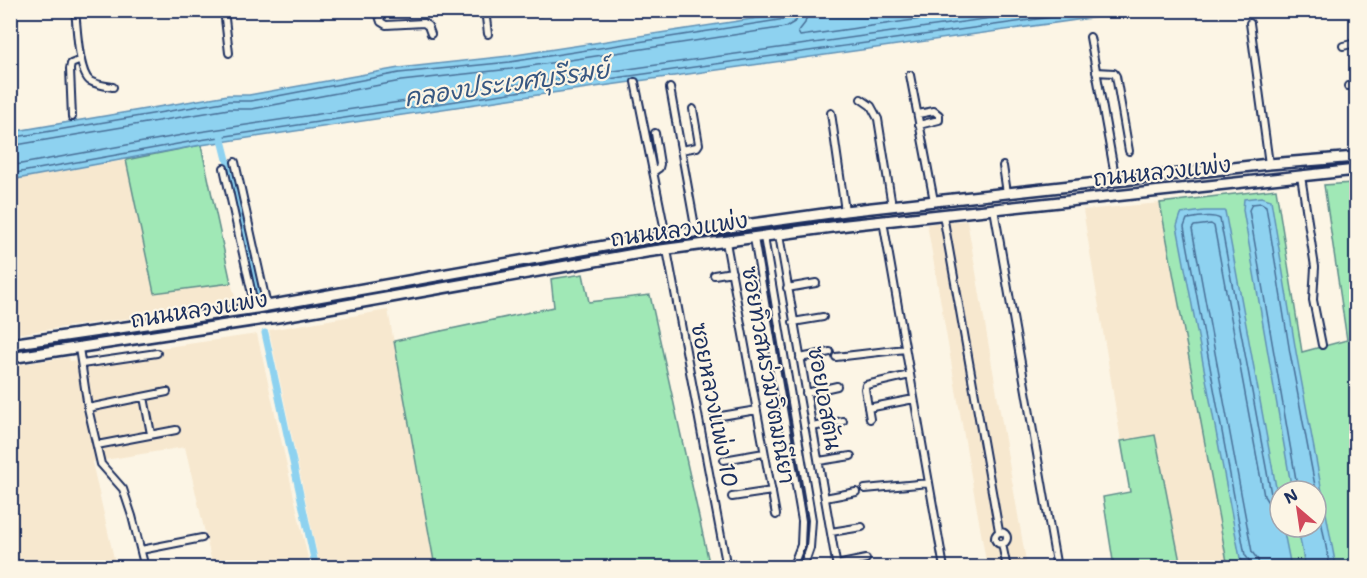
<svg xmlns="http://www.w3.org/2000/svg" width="1367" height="578" font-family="'Shantell Sans','Playpen Sans Thai',sans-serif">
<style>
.built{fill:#f7e8cf}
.green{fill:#a0e8b6;stroke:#5e8c8a;stroke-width:1.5;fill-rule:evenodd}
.water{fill:#8ed2f0;stroke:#6091b6;stroke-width:1.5}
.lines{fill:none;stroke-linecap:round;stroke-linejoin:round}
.shore{stroke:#497098;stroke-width:1.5}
.canal{stroke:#8ed2f0;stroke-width:7}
.street-casing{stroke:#1b2f5e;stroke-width:10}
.primary-casing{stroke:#1b2f5e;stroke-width:14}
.street{stroke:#fcf5e5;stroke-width:6}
.primary{stroke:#fcf5e5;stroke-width:9}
.labels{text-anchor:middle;stroke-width:4.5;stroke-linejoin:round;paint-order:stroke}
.street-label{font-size:22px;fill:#1b2f5e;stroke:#fcf5e5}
.water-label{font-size:24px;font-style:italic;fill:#385882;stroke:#fcf5e5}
</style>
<rect width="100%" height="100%" fill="#fcf5e5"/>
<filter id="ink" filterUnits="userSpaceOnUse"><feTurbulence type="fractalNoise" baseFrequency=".0167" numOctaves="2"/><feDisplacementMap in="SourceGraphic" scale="12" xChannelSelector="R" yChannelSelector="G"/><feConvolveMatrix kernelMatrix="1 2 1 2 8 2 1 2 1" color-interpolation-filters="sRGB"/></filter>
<g filter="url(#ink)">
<path class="built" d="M126,160L154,293L231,283L237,303L16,334L10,312V180Z
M1160,203L1228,567H1181L1155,436L1121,441L1083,210Z
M967,220L1027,567H987L927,224Z
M388,310L435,567H320L269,330Z
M257,334L310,567H213L185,447L92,462L116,567H19L10,531V366L69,357L70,361Z"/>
<path class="green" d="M201,145L231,283L154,293L126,160Z
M1352,183L1356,209V567H1228L1160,203L1276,189L1302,352L1347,340L1324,185ZM1280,491H1316V527H1280Z
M583,274L589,302L650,295L710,567H435L394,341L554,307L551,279Z
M1155,435L1181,567H1114L1103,497L1130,492L1121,441Z"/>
<path class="water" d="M804,11H1141L516,98L201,145L11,180V132L228,95H249L399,68L509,56Z
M1261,197L1271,200L1296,352L1336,567H1305L1298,527H1316V491H1292L1243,210L1244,199Z
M1204,211H1225L1280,509V527H1283L1291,567H1247L1240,558L1177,226L1181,214Z"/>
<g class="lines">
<path class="shore" d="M808,10L805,23L798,32L800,36L985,10
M10,138L229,101H251L399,73L510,62L785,19L790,16L791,10
M10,146L229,109H252L401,81L511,69L786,27L796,21L799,10
M10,166L199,132L514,85L1049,10
M10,174L200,140L516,92L1102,10
M1298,491L1249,210L1252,204L1261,203L1266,206L1290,353L1316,491
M1316,493L1330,568
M1251,568V563L1245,555L1184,227L1187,219C1197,218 1211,214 1220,219L1271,494L1275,499L1280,500
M1259,568L1258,560L1252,552L1192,229L1194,226L1211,224L1214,226L1264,496L1269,504L1280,507"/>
<path class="canal" d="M221,136L239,207L258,297
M265,333L316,568"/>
<g class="street-casing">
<path id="street" d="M75,10C77,26 78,72 90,81C97,85 106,86 113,87
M224,10L229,53
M377,10L381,22L386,25L424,23L428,26L431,34
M485,10L488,34
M540,10V12
M1250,23L1269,164
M1090,37L1116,181
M1343,46L1356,43
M1096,72L1114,73L1116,76L1129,151
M910,75L934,201
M635,82L666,236
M1348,86L1356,85
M670,88L696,232
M861,99L871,106L878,119L892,206
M831,113L845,211
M918,114L934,111L939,115V120L919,125
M72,117L70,69L71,64L81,60
M681,150L697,147L699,144L693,109
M235,162L267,306
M1003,166L1007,193
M224,168L255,308
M653,172L659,168L660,164L655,133
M1301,176L1315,267L1313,300L1322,345
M994,209L1057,568
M943,215L999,531
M883,221L944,568
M779,235L837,568
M764,237L812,520L810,548L803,568
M754,238L802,521L801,545L792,568
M726,242L776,515
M667,250L727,568
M714,275L732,272
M787,288L816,283
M793,322L823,317
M79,348L88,408L101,464L123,489L132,516L145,568
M836,357L905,349
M800,358L830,352
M82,364L157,353
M806,393L837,386
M144,397L151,434
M88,408L167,392
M868,408L914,399
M715,417L757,410
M870,419L865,389L866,385L910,375
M812,427L843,421
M97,445L176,430
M724,460L764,453
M819,461L851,456
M865,489L929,483
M732,497L772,491
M825,498L856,492
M995 538a6 6 0 1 1 12 0a6 6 0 1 1-12 0Z
M831,532L862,527
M1002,544L1007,568
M141,550L202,538
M836,565L866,559"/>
</g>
<g class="primary-casing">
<path id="primary" d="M10,344L256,308L644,239L845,211L1269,164L1356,157
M10,358L278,317L646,252L847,225L1356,170"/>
</g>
<use href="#street" class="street"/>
<use href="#primary" class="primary"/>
</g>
</g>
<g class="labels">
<g class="street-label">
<text transform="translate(1162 171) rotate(-6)" y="8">ถนนหลวงแพ่ง</text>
<text transform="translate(679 229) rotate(-8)" y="8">ถนนหลวงแพ่ง</text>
<text transform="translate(199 309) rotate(-9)" y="8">ถนนหลวงแพ่ง</text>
<text transform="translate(769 375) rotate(80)" y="8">ซอยทิวสนร่วมจิตมณียา</text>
<text transform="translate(825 398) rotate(80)" y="8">ซอยเอสตัน</text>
<text transform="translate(715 405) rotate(79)" y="8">ซอยหลวงแพ่ง 10</text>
</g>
<g class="water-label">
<text transform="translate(507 84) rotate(-8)" y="8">คลองประเวศบุรีรมย์</text>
</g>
</g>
<rect width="1367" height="578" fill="none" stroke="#fcf5e5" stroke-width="36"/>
<rect x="18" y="18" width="1331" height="542" fill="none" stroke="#1b2f5e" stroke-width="2" filter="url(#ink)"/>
<g transform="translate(1298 509) rotate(331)"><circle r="28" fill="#fcf5e5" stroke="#a2a6af" stroke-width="1.5"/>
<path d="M0-4.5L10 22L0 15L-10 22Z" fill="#d1495b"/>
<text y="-9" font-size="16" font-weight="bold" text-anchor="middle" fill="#1b2f5e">N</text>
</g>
</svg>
